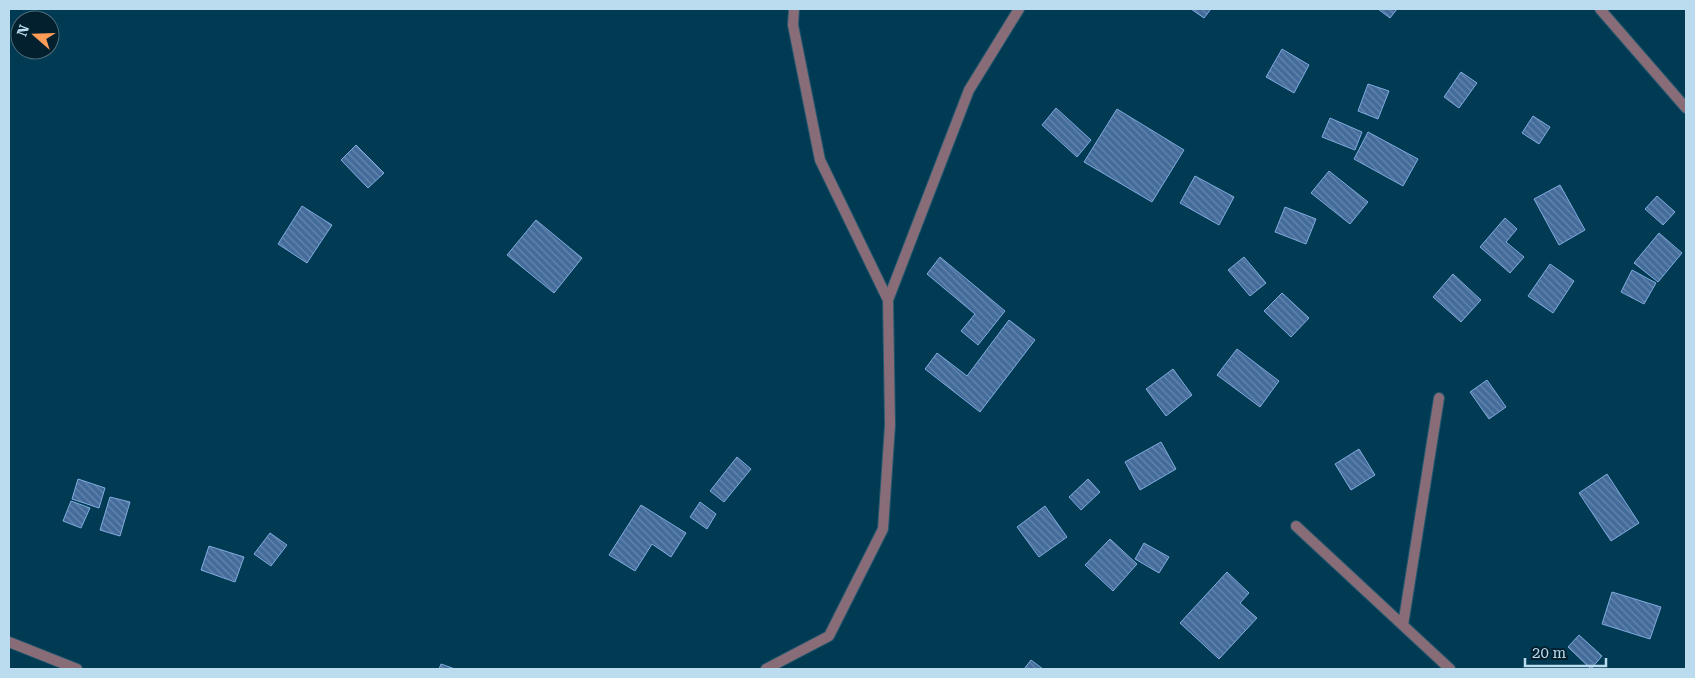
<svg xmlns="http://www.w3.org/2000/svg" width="1695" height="678" font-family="'Roboto Serif',serif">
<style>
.building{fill:url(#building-back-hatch);stroke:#81abde}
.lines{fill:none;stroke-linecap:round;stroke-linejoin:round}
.minor-casing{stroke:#22586f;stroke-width:12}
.tertiary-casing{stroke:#22586f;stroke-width:12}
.minor{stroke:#886c77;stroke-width:10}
.tertiary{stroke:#886c77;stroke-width:10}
</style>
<defs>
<pattern id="building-back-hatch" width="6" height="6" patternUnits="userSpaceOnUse" patternTransform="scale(1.25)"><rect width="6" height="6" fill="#446c9b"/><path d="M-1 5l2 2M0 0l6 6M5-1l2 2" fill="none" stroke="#6587ae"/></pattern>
</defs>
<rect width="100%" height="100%" fill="#003b53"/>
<path class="building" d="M1191,9H1211L1204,18Z
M1378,9H1397L1390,18Z
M1282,49L1309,65L1294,93L1266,77Z
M1461,72L1477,83L1459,108L1444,97Z
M1368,84L1389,91L1378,119L1358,111Z
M1056,108L1091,140L1077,157L1042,125Z
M1117,109L1184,150L1152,202L1084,162Z
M1533,116L1550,127L1539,144L1522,133Z
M1330,118L1362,132L1355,150L1322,137Z
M1368,132L1418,159L1403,186L1354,159Z
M356,145L384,173L368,188L341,160Z
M1329,171L1368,202L1350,224L1311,193Z
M1195,176L1234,197L1219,225L1180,203Z
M1560,185L1585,230L1559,245L1534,199Z
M1657,196L1675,212L1663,225L1645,209Z
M302,206L332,225L307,263L278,244Z
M1285,207L1316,219L1306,244L1275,232Z
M1505,218L1517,229L1506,242L1524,257L1510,273L1480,247Z
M536,220L582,258L554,293L507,255Z
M1659,233L1682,253L1658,282L1634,263Z
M940,257L1005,311L978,345L961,331L975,314L927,274Z
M1244,257L1266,283L1250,296L1228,270Z
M1550,264L1574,281L1553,313L1528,296Z
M1632,270L1656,283L1644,304L1621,292Z
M1453,274L1481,300L1461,322L1433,297Z
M1282,293L1309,318L1291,337L1264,311Z
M1009,320L1035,340L980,412L925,369L937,353L967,376Z
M1237,349L1279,381L1260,407L1217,375Z
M1173,369L1192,395L1166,416L1146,389Z
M1487,380L1506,407L1489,419L1470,392Z
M1161,442L1176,469L1140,490L1125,462Z
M1359,449L1375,475L1351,490L1335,464Z
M737,457L751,469L724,502L710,491Z
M1607,474L1639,523L1611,541L1579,493Z
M78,479L105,488L99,508L72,499Z
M1088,479L1100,492L1081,510L1069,497Z
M110,497L130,502L120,536L100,530Z
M71,501L90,508L81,528L63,521Z
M700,502L716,514L707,529L690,517Z
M641,505L686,533L671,557L652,544L635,571L609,555Z
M1045,506L1067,537L1039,557L1017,527Z
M270,533L287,545L271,566L254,554Z
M1110,539L1137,564L1113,591L1085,565Z
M1144,543L1169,557L1159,573L1135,559Z
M209,546L244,557L235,582L201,570Z
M1227,572L1249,593L1240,603L1257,618L1219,659L1180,623Z
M1612,592L1661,607L1650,639L1602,624Z
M1579,635L1602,656L1591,669L1568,647Z
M1031,660L1043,669H1024Z
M441,664L455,669H439Z"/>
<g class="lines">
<g class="minor-casing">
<path id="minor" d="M794,9L793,25L820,160L888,300
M1600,9L1686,108
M1296,526L1450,669
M1403,625L1439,398
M766,669L829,636L883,529L890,425L888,300L969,90L1019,9"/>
</g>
<g class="tertiary-casing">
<path id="tertiary" d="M9,642L77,669"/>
</g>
<use href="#minor" class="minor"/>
<use href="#tertiary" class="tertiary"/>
</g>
<rect width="1695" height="678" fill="none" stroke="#bbdbee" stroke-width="20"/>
<g transform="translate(35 35) rotate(290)"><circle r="24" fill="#03202e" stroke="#4d6b7b"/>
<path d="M0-4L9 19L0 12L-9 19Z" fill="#fe9c58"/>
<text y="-8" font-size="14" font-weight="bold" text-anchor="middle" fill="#bbdbee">N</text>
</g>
<path d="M1525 658v8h81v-8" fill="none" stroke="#bbdbee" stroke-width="2.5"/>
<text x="1532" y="658" font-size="15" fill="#bbdbee" stroke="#03202e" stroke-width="4" paint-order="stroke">20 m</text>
</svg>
